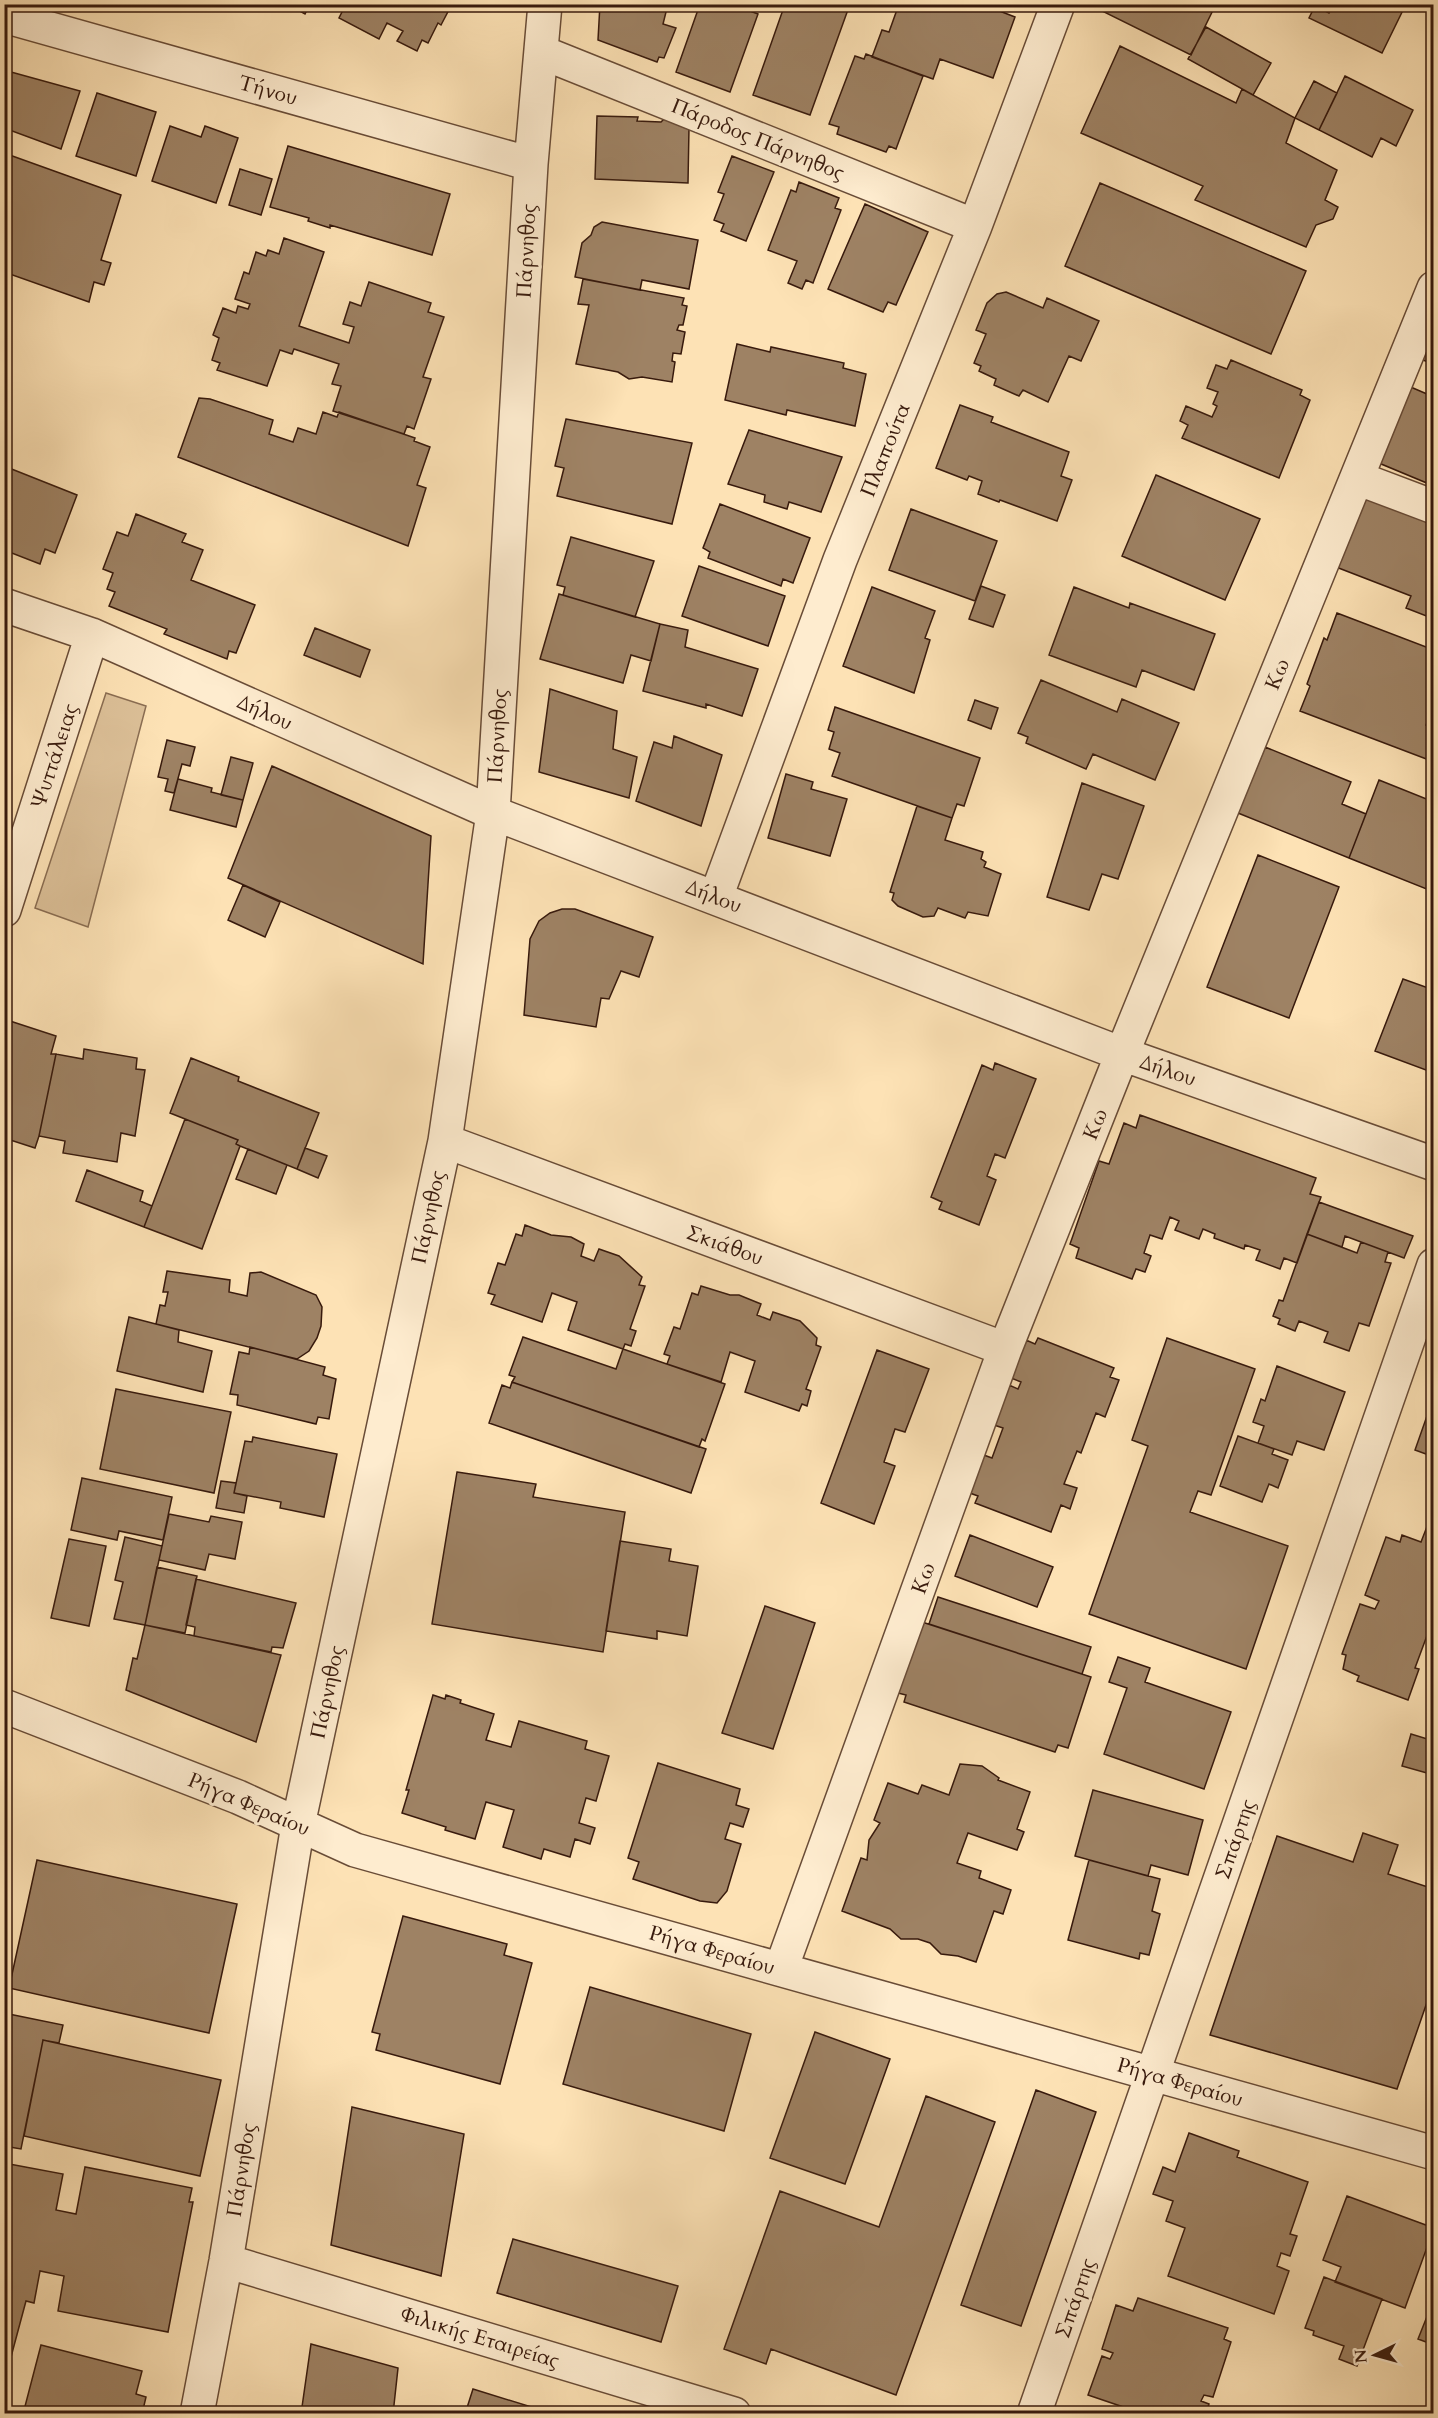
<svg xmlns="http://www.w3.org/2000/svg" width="1438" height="2418" font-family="Cardo,serif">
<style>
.green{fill:#dcc098;stroke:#8a6d52;stroke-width:1.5}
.building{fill:#9e8264;stroke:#381a0d;stroke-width:1.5}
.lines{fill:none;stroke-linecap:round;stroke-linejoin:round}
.street-casing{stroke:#694c37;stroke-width:36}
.street{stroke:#feeccf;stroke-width:33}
.labels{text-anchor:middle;stroke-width:6;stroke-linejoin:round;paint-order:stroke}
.street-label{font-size:21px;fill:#381a0d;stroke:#feeccf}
</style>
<rect width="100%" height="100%" fill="#fde2b5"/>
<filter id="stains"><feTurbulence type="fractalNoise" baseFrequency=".00333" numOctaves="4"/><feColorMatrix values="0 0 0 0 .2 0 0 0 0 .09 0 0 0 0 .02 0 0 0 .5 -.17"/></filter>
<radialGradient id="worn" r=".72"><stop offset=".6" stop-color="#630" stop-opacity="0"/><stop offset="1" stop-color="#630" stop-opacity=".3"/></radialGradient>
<path class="green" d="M106,693L146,706L88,927L35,908Z"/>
<path class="building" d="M287,4H310L305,14Z
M346,4H452L441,25L438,23L428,43L422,40L417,51L397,41L403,31L387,23L379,39L339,18Z
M600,4H668L663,24L676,28L664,58L659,57L657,62L598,40Z
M700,4H731L758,14L730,92L676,72Z
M785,4H850L810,115L753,95Z
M899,4H963L981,11L984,5L1015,17L993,78L940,59L933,79L872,57L882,30L889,32Z
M1103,4H1216L1191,55L1100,10Z
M1333,4H1406L1382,53L1309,18L1315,6L1329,13Z
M1206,27L1271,63L1253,95L1188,59Z
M1120,46L1236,103L1242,89L1295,118L1286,143L1337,170L1325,200L1338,207L1333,219L1316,225L1306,247L1195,200L1203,186L1081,133Z
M866,54L923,76L896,149L889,146L886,152L837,134L839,127L829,124L855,56L864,59Z
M11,72L80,91L61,149L4,128V88Z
M1345,76L1413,110L1396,146L1381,138L1372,157L1319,130Z
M1314,81L1337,93L1319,130L1295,118Z
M97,93L156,112L136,176L76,156Z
M597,116L638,117L637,121L661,122L664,119L689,128L688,183L595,179Z
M170,126L201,137L205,126L238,138L216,203L152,181Z
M288,146L450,194L432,255L330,225V228L308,221L309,218L270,207Z
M4,153L121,195L101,260L111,263L104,285L94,282L89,302L4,272Z
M732,156L774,172L746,241L721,231L724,224L714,220L724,194L718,192Z
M240,169L272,179L261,215L229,205Z
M799,182L839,198L835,208L841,210L813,283L806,280L802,289L788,283L797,261L768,250L791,190L796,192Z
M1100,183L1306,271L1271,354L1065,266Z
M865,204L928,232L896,305L888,302L883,312L828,289Z
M602,222L698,240L689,289L642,280L640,290L575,277L582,243L591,235L594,227Z
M284,238L324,252L299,326L349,343L354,327L343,324L350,302L361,306L369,282L431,303L428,312L444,317L423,377L431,379L414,429L407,426L404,434L333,411L341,386L332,384L339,364L294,349L292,354L280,350L267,386L217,370L220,363L212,360L219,338L213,335L223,308L236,313L238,306L248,309L250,304L235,299L244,272L249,274L256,252L266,256L268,250L279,254Z
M583,279L684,298L682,305L687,306L683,325H679L677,330L685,332L681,354L673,353L672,361L675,362L672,382L642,377L629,379L618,372L576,364L589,305L578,304Z
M1006,292L1043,308L1047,298L1099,321L1081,361L1069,356L1048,402L1023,390L1019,396L994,385L996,379L979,371L981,366L974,363L986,334L976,330L987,303L997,294Z
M1434,326V364L1420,359Z
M737,344L770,352L771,347L844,363L843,368L866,374L855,426L787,410L786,415L725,400Z
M1231,360L1302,390L1300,395L1310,400L1279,478L1182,438L1188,425L1180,421L1186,406L1212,417L1217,406L1213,404L1218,392L1207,388L1216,365L1227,369Z
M1406,385L1434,397V486L1374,461Z
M199,398L210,399L273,420L269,434L293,442L298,428L316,434L323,412L337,417L339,412L415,438L414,441L430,447L417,485L426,488L408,546L178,457Z
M960,405L993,417L991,422L1069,452L1061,476L1072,480L1057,521L1000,500L999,502L978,494L982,481L969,476L967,480L936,468Z
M566,419L692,443L672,524L557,496L564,468L555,466Z
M749,430L842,457L821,512L789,502L787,509L764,502L765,495L728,484Z
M4,466L77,495L55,553L45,549L40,564L4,550Z
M1156,475L1260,519L1225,600L1122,556Z
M1367,488L1434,514V619L1406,608L1411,596L1336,567Z
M720,504L810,538L793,583L783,579L781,586L708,558L710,552L703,548Z
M911,509L997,541L975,601L889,570Z
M136,514L186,534L182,542L203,550L191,580L255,605L236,653L229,651L227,659L164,634L167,629L109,606L115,592L107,589L113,573L103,569L117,532L128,536Z
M571,537L654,561L635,617L563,595L565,587L557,585Z
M699,566L785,596L768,646L682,616Z
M981,586L1005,595L993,627L969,619Z
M872,587L935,611L925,638L930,640L914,693L843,666Z
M1074,587L1129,608L1130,603L1215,634L1194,690L1142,670L1136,687L1049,655Z
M559,594L660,624L651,661L631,655L623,683L540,659Z
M1337,613L1434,650V705L1426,725L1434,728V747L1429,760L1300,711L1310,686L1307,684L1324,638L1327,640Z
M660,624L688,630L685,647L758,669L742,716L706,704V708L643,691Z
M315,628L370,650L360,677L304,655Z
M1041,680L1117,712L1122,699L1179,723L1155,780L1093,754L1086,769L1026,743L1028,737L1018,733Z
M550,689L617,711L613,749L637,757L629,798L539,772Z
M975,700L998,708L991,729L968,720Z
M835,707L980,758L964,806L957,804L952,818L832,776L840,753L829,749L834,732L828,730Z
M674,736L722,755L701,826L636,801L654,742L672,748Z
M167,740L195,747L190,766L182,764L174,793L165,791L168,779L158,777Z
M1265,747L1351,782L1342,804L1366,814L1349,858L1238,813Z
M231,757L253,763L243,800L221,795Z
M272,766L431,836L423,964L228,878Z
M786,774L813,782L811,789L847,799L830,856L768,838Z
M178,779L212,788L211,792L243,800L236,827L170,810Z
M1379,780L1434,802V892L1349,858Z
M1082,783L1144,806L1118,879L1102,874L1089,910L1047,897Z
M917,806L952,818L945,840L983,852L981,859L986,862L984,867L1001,874L988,916L968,912L965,918L938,908L934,916L923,917L898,906L892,900L894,893L890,892Z
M1258,855L1339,887L1289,1018L1207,987Z
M243,885L280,902L265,937L228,920Z
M562,909H575L653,937L639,977L621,971L609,999L601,998L596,1027L524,1015L530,939L539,921L550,913Z
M1403,979L1434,990V1073L1375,1051Z
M10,1021L56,1036L51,1054H56L39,1136L35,1148L4,1138V1039Z
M84,1049L137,1058L136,1069L145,1070L135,1136L121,1133L117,1162L63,1153L65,1141L39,1136L56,1054L83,1059Z
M191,1058L239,1077L238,1081L319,1113L297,1169L240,1146L236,1144L238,1140L170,1113Z
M995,1063L1036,1079L1005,1158L995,1154L987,1176L996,1180L979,1225L939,1209L942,1202L931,1197L982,1065L993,1070Z
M1140,1115L1316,1178L1310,1194L1321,1197L1297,1263L1284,1258L1280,1269L1256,1260L1260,1250L1245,1245L1244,1249L1214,1238L1215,1234L1203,1229L1199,1239L1175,1230L1179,1221L1170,1217L1162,1239L1150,1235L1144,1253L1151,1256L1145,1272L1136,1269L1132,1279L1076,1258L1079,1248L1070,1244L1099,1161L1109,1164L1124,1123L1136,1128Z
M185,1119L238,1140L236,1144L240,1146L202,1249L144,1227Z
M305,1148L327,1156L318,1178L297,1169Z
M248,1149L287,1165L276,1194L236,1179Z
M87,1170L143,1191L140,1201L152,1206L144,1227L76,1201Z
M1319,1202L1413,1236L1404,1258L1345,1236L1342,1247L1307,1234Z
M525,1225L551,1235L571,1237L584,1244L581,1256L594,1261L599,1249L619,1256L642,1277L639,1285L645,1286L630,1329L636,1331L631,1346L625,1344L623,1349L568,1330L577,1302L552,1293L542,1322L491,1304L495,1295L488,1293L498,1263L505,1265L516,1234L522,1236Z
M1307,1234L1357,1253L1361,1242L1388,1252L1385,1262L1391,1263L1369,1326L1359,1323L1349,1351L1324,1342L1328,1332L1299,1321L1295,1331L1278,1324L1280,1319L1273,1316L1279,1300L1283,1301Z
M167,1271L230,1280L229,1292L247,1296L250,1273L261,1272L316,1295L322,1307L321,1326L317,1338L309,1351L297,1359L156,1324L160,1305L165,1306L168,1292H163Z
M701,1286L730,1295H739L761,1304L757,1315L770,1320L773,1312L800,1321L817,1338L816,1345L821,1347L806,1389L811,1391L807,1406L802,1404L799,1411L745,1392L755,1361L730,1352L721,1382L667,1364L670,1356L664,1354L674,1327L680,1329L692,1293L698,1295Z
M129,1317L179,1330L178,1342L212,1351L203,1392L117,1371Z
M523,1337L616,1369L623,1349L725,1384L705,1441L702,1439L699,1447L512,1382L515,1377L509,1375Z
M1038,1338L1114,1368L1110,1377L1119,1380L1105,1417L1096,1413L1081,1453L1077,1451L1064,1484L1077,1488L1070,1509L1061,1505L1051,1532L975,1503L978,1496L967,1492L981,1454L992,1458L1003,1428L994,1425L1009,1385L1018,1389L1021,1382L1011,1378L1026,1340L1035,1344Z
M1167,1338L1255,1369L1211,1495L1198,1491L1190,1512L1288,1546L1246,1669L1089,1614L1148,1446L1132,1440Z
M250,1347L325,1367L323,1375L336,1379L329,1419L318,1417L316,1424L237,1405L238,1395L230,1394L239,1352L249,1354Z
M877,1350L929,1369L905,1432L895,1429L884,1462L895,1466L874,1524L821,1503Z
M1277,1366L1345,1392L1324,1450L1297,1441L1292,1455L1258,1443L1264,1426L1253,1422L1261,1399L1265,1401Z
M512,1382L706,1449L691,1493L489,1423L502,1385L510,1388Z
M116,1389L231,1412L214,1493L100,1469Z
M1434,1396V1457L1415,1450Z
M1238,1436L1274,1449L1272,1454L1288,1460L1278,1488L1269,1484L1262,1502L1220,1486Z
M253,1437L337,1454L324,1517L280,1508L281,1502L234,1493L245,1441L252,1442Z
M457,1472L536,1484L533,1497L625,1512L603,1652L432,1624Z
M82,1478L172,1497L163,1540L119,1531L117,1540L71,1530Z
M221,1481L236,1483L234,1493L247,1496L244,1513L216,1508Z
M169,1514L209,1522L211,1516L242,1522L235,1559L209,1554L205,1570L159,1560Z
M1428,1524L1434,1527V1623L1432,1622L1415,1668L1419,1669L1408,1700L1357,1681L1359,1676L1343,1669L1346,1655L1342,1654L1360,1604L1375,1609L1379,1601L1365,1595L1386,1537L1400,1542L1402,1535L1421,1542Z
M970,1535L1053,1567L1037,1607L955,1576Z
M125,1537L162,1546L145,1625L114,1619L123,1582L115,1580Z
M69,1539L106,1546L89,1626L51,1618Z
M620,1541L671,1549L669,1561L698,1566L687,1636L657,1631V1639L606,1631Z
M157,1567L197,1576L185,1633L145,1625Z
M196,1579L296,1603L283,1648L272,1647L271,1652L194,1636L195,1627L186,1625Z
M938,1597L1091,1647L1082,1674L929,1624Z
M765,1606L815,1623L773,1749L722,1733Z
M922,1622L1091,1677L1068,1748L1058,1745L1055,1752L904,1702L906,1695L898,1693Z
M145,1625L281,1655L256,1742L126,1690L133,1658L137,1659Z
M1118,1657L1150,1668L1145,1682L1231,1712L1204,1789L1104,1754L1127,1688L1109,1682Z
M433,1695L445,1699L446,1695L461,1700L460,1703L494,1714L486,1740L511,1747L519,1721L587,1741L585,1749L609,1756L596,1801L586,1798L579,1823L595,1828L590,1844L575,1839L570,1857L544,1849L541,1859L503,1847L514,1810L486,1802L475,1839L445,1830L446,1827L402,1813L409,1790H406Z
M1411,1734L1434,1741V1775L1402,1766Z
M658,1763L740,1789L736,1805L749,1809L743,1827L730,1823L725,1839L741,1844L727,1891L717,1903L700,1901L633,1879L639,1862L628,1858Z
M960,1764L982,1766L999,1778L998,1780L1030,1792L1017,1829L1024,1832L1017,1850L968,1833L957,1863L981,1871L979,1878L1011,1890L1003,1914L994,1911L976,1962L958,1956L941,1954L930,1943L918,1939H901L890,1929L842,1911L861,1858L867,1860L869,1840L880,1823L874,1820L888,1783L918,1794L922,1785L949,1795Z
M1093,1790L1203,1820L1188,1875L1151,1865L1148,1876L1075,1856Z
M1363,1833L1398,1845L1388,1874L1434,1889V1982L1397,2089L1210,2035L1277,1836L1353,1862Z
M37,1860L237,1904L209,2033L9,1988Z
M1089,1860L1160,1879L1152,1911L1160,1914L1149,1955L1140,1953L1139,1959L1068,1940Z
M403,1916L507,1944L504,1955L532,1963L500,2084L376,2050L380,2034L372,2032Z
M4,1977L11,1979L4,2008Z
M590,1987L751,2034L724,2131L563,2084Z
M4,2013L63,2025L59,2043L43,2040L21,2149L4,2146Z
M815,2032L890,2059L845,2184L770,2158Z
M43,2040L221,2080L200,2176L24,2136Z
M1036,2090L1096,2112L1021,2326L961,2305Z
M926,2096L995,2122L896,2395L771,2349L766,2364L724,2349L780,2191L879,2227Z
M352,2107L464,2134L441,2276L331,2245Z
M1189,2133L1239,2151L1237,2157L1308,2182L1290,2234L1297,2236L1290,2256L1281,2253L1277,2266L1289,2271L1274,2314L1168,2276L1185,2228L1166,2221L1173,2201L1153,2194L1163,2167L1175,2172Z
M4,2163L63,2174L56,2210L76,2214L85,2167L192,2188L189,2202H193L168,2332L58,2311L64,2276L40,2271L34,2303L26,2301L4,2383Z
M1347,2196L1434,2228L1405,2308L1335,2282L1341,2267L1323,2260Z
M513,2239L678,2286L661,2342L497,2293Z
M1324,2277L1382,2299L1357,2366L1339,2359L1344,2346L1313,2335L1314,2331L1305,2328Z
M1138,2298L1228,2328L1224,2339L1231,2342L1213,2397L1204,2395L1201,2401L1209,2404L1206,2414H1133L1135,2411L1088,2395L1102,2356L1110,2359L1113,2353L1102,2349L1116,2305L1133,2311Z
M1434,2299V2345L1418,2339Z
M311,2344L398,2368L393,2414H301Z
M41,2345L142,2371L136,2394L146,2397L142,2414H23Z
M473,2389L554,2414H465Z"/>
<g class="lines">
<g class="street-casing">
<path id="street" d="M4,16L531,164
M541,52L975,226
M1357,478L1434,507
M4,605L92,635L493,813L1122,1054L1434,1164
M716,897L840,560L975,226L1058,4
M4,910L92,635
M445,1141L1005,1349
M4,1706L238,1797L355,1850L1434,2153
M781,1969L1005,1349L1122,1054L1434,288
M226,2261L734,2414
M197,2414L226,2261L298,1825L445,1141L493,813L531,164L545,4
M1034,2414L1434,1265"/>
</g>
<use href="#street" class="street"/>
</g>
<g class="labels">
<g class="street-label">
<text transform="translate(268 90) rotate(16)" y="7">Τήνου</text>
<text transform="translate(758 139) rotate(22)" y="7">Πάροδος Πάρνηθος</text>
<text transform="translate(526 251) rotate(-87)" y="7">Πάρνηθος</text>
<text transform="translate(885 450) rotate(-68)" y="7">Πλαπούτα</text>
<text transform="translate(1277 674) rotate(-68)" y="7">Κω</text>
<text transform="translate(265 712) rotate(24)" y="7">Δήλου</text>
<text transform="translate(497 736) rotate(-87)" y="7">Πάρνηθος</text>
<text transform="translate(54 756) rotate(-72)" y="7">Ψυττάλειας</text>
<text transform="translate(714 896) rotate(21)" y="7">Δήλου</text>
<text transform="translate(1168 1070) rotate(19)" y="7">Δήλου</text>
<text transform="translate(1095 1124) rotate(-68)" y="7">Κω</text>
<text transform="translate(428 1217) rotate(-78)" y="7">Πάρνηθος</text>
<text transform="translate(725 1245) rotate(20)" y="7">Σκιάθου</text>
<text transform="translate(923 1578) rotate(-70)" y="7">Κω</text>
<text transform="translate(327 1692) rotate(-78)" y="7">Πάρνηθος</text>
<text transform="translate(249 1804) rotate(23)" y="7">Ρήγα Φεραίου</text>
<text transform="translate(1235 1839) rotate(-71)" y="7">Σπάρτης</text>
<text transform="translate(712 1950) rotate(16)" y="7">Ρήγα Φεραίου</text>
<text transform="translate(1180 2082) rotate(16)" y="7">Ρήγα Φεραίου</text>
<text transform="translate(241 2170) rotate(-81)" y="7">Πάρνηθος</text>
<text transform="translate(1075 2298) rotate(-71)" y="7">Σπάρτης</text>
<text transform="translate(480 2337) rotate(17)" y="7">Φιλικής Εταιρείας</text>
</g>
</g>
<rect width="1438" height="2418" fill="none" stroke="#fde2b5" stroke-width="24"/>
<rect x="6" y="6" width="1426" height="2406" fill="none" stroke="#381a0d" stroke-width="3"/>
<rect x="12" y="12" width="1414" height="2394" fill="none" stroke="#381a0d" stroke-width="1.5"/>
<g transform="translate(1375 2355) rotate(265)" stroke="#feeccf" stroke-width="4.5" paint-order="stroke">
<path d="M0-4.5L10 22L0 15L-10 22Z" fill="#381a0d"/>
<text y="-9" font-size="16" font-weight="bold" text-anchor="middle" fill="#381a0d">N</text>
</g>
<rect width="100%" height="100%" filter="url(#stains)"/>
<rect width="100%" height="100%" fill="url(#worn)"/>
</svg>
